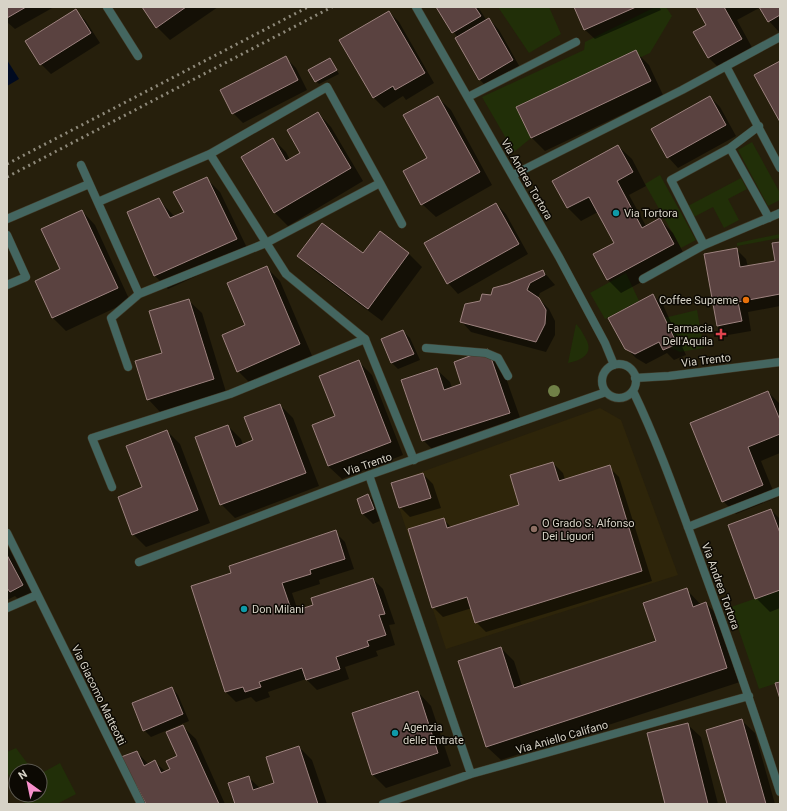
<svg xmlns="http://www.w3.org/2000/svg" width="787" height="811" font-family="Roboto,sans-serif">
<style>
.built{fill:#2e250a}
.green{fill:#212f08}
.water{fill:#000a20}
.shadow{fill:#0007}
.building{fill:#5a4240;stroke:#9d827f}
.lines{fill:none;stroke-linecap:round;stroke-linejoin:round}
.lane-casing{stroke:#423c2a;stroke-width:9}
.street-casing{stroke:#423c2a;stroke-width:9}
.lane{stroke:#446660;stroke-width:8}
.street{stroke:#446660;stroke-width:8}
.rail{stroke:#8e897a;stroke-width:3;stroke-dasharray:2 4;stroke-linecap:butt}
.tree{fill:#708047}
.culture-dot{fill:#0f9aa8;stroke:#0c0903;stroke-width:1.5}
.food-dot{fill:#e8710a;stroke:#0c0903;stroke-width:1.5}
.health-dot{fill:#e0444e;stroke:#0c0903;stroke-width:1.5}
.education-dot{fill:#8d6e63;stroke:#0c0903;stroke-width:1.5}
.labels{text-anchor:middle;stroke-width:3;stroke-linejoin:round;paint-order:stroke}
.street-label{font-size:11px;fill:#d7d3c7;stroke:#0c0903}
.poi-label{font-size:11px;fill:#d7d3c7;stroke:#0c0903;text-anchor:start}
</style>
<rect width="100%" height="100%" fill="#261f0c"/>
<path class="built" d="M600,408L621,420L678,575L446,649L391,483Z"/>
<path class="green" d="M498,7H549L561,34L529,53Z
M655,7H666L672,16L650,53L639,58L635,50L516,107L531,138L514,152L482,97L584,50L585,42Z
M752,142L780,193V200L768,206L738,150Z
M660,175L696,240L681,248L645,184Z
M741,178L747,189L728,199L739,220L724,228L713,207L692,218L686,207Z
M780,234V238L737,246V243Z
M626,273L639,301L605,319L590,293Z
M697,310L704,348L680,352L670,347L676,344L664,318Z
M576,324C581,329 582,332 586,339C594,354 582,360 568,363Z
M780,590V682L759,689L731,607Z
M16,748L33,771H16V783L14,784L7,772V752Z
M60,763L76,794L57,804H26L18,796L40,795V774Z"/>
<path class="water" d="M7,60L19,79L7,86Z"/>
<path class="shadow" d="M7,7H54L15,29L7,22Z
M143,7H218L170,40L157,27Z
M437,7H478L487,21L489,19L499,30L522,71L490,90L479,79L458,38Z
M575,7H659L661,10L595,39L584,29Z
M697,7H780V33L769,21L761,7L737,20L755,53L722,71L709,58L707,25Z
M75,10L85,20L100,43L51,74L41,64Z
M389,12L399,22L434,83L406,100L403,96L384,108L374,98Z
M635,51L649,65L663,95L545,151L532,138L517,108Z
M286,58L296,68L307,90L243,123L233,113Z
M330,59L339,74L319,84L316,81Z
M437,97L451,110L492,185L436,217L422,204Z
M710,97L720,107L736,136L678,168L668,157Z
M318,113L331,127L363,181L288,226L274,212L273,139L286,152L290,160L302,153Z
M618,146L632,159L646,186L629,195L646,226L659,219L673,233L686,258L621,293L608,280L594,254L615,243L598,212L581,221L568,208L553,181Z
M207,179L220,192L249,252L168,289L155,276L129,213L159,200L175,217L185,212Z
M496,204L506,214L528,254L458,294L448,283Z
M82,211L95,225L130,301L66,331L53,318L36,282L61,270Z
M380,233L409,254L422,267L382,321L312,269L299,256L364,255Z
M780,243V306L748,312L751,331L728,335L718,325L736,249L746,259L748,267L776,262Z
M266,267L280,281L313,358L252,385L238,371L247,326Z
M543,271L555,285L540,293L538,298L549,309L555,321V335L546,352L471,332L461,321L480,302L508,285Z
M653,295L663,305L686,355L674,360L667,353L646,364L636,358L626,348Z
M188,300L202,313L226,392L161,413L148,399L163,354Z
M403,331L410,338L420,360L398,369L392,363L382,340Z
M488,350L501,364L523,426L436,453L423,440L436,369L450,382L452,388L463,384Z
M359,362L372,375L403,455L342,479L328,466Z
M768,392L780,404V453L761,461L776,498L736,514L723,501Z
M280,405L293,418L319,486L235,518L221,504L228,426L241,439L243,445L254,441Z
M167,431L180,444L210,523L146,547L133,534L143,488Z
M553,463L563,473L565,480L609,467L619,477L652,581L486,632L476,622L472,608L443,617L433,607L443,519L451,527L520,506Z
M423,474L433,484L441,508L410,517L400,507Z
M368,495L378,505L384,519L373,524L363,514Z
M771,510L780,519V608L770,612L756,598Z
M335,532L345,542L354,569L319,580L320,584L292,593L298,611L314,606L373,579L383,589L395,624L389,625L395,645L376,651L378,656L345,667L349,679L317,690L306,679L268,692L270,697L256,702L251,697L236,702L226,692L192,587L232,573Z
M7,545L36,598L24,605L15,596L7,600Z
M687,590L701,605L706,603L719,617L740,682L501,760L487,747L460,662L501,648L514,661L522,686L657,642Z
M172,688L178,695L189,721L151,737L144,730Z
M418,692L431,706L451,766L386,788L372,774Z
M741,720L755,733L775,804H728Z
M687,724L701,737L718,804H667Z
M182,726L196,739L225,804H147L137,752L149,765L155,762L166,772L171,770L179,756Z
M299,747L312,760L327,804H236L248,777L260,788L276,783Z"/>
<path class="building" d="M7,7H26L7,18Z
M142,7H186L156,28Z
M436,7H475L481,16L452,33Z
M574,7H636L584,30Z
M696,7H724L742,39L708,58L693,32L706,25Z
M759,7H780V15L768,22Z
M76,9L91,33L40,65L25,41Z
M389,11L425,73L395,90L393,86L373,98L339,40Z
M489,18L513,60L479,80L455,38Z
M636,50L651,81L531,138L516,107Z
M286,56L298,80L232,114L220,90Z
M330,58L337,70L315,82L308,70Z
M780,61V122L754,75Z
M438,96L480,172L421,205L403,171L427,158L403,115Z
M710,96L726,125L667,158L651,129Z
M318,112L351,168L274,213L241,157L273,138L286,161L300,153L287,130Z
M618,145L633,172L617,181L642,228L660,218L674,244L607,280L593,254L614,243L589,197L567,208L552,181Z
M207,177L237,239L154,276L127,212L159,198L170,218L184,212L173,192Z
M496,203L519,244L447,284L424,243Z
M82,210L118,288L52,318L35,281L60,269L41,229Z
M322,223L363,253L380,231L409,253L368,309L297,256Z
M780,242V294L738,302L742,321L717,326L704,254L737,248L740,267L775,261L772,243Z
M267,266L300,344L237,372L222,335L245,325L227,283Z
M543,270L545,275L530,283L527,290L539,298L546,310L545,324L536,342L460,322L465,304L480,301L482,294L491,295L493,288L508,284Z
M653,294L677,344L663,350L659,342L635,354L625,349L608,318Z
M189,299L214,379L147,400L135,361L162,353L149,311Z
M403,330L414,354L391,363L381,339Z
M488,349L510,413L422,441L401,380L437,368L444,390L461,384L454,362Z
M359,360L391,442L328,466L312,425L335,416L319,376Z
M768,391L780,420V434L748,447L763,485L722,502L690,423Z
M280,404L306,473L220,505L195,437L228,425L236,447L253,440L244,417Z
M167,430L198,510L132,535L118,497L142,487L126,446Z
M553,462L559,481L610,465L642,571L475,623L467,597L432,608L408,529L444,518L447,528L519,505L510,475Z
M423,473L431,498L399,508L391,483Z
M368,494L374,509L362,514L357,499Z
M771,509L780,533V590L755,599L728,525Z
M336,530L345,559L310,570L311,574L282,583L292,612L313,605L311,598L373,578L385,614L379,615L386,635L367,641L369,646L336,657L340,669L306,680L302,668L259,682L261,687L245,692L243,687L225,692L191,586L231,573L229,566Z
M7,555L23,585L10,592L7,588Z
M687,588L693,607L706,602L727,668L486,747L458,661L501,647L514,688L656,641L643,603Z
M780,682V699L775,683Z
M172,687L183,714L143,731L132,703Z
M418,691L438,753L372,775L352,713Z
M742,719L766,804H727L706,730Z
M688,723L708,804H665L647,733Z
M183,725L219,804H146L121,757L137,751L144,766L155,760L161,773L170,769L166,761L177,756L166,732Z
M299,746L318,804H235L228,783L249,776L253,790L274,783L266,757Z"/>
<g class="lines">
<g class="lane-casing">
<path id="lane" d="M426,348L486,353L498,358L508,376
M112,487L92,438L230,394L365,339L414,460
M688,527L780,491"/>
</g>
<g class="street-casing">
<path id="street" d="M107,7L138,56
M416,7L559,257L605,343L614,365
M726,66L780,168
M468,97L576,42
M730,148L769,218
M210,154L286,274L365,339
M81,165L139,294
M513,175L682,90L780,37
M380,183L402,224
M98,202L210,154L327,87L380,183L266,243L139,294L111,318L128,367
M7,219L89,184
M7,235L26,277L7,285
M704,245L671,180L730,148L759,126
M643,279L704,245L780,213
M602 381a17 17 0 1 1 34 0a17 17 0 1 1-34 0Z
M635,378L669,376L780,362
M633,391C659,445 679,503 700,560C728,637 755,714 780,792
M369,475L471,774
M7,533L141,804
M139,562L369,475L606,392
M7,608L37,595
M383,804L471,774L749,696"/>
</g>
<use href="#lane" class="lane"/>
<use href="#street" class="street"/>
<path class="rail" d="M7,164L308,7
M7,177L332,7"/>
</g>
<circle class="tree" cx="554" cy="391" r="6"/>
<g class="culture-dot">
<circle cx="616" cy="213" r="4"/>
<circle cx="244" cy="609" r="4"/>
<circle cx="395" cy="733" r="4"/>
</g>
<circle class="food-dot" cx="746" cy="300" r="4"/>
<path class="health-dot" d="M719 328h4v4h4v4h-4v4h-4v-4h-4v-4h4z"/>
<circle class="education-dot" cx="534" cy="529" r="4"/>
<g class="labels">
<g class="street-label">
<text transform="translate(527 179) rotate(60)" y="4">Via Andrea Tortora</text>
<text transform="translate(706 360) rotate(-7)" y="4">Via Trento</text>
<text transform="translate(368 464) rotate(-19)" y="4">Via Trento</text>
<text transform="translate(721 586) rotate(70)" y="4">Via Andrea Tortora</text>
<text transform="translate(99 695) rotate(64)" y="4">Via Giacomo Matteotti</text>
<text transform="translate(562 737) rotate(-16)" y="4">Via Aniello Califano</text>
</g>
<g class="poi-label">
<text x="624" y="217">Via Tortora</text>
<text x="738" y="304" text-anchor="end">Coffee Supreme</text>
<text x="713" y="332" text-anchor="end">Farmacia<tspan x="713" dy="13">Dell'Aquila</tspan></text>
<text x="542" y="527">O Grado S. Alfonso<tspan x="542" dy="13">Dei Liguori</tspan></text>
<text x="252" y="613">Don Milani</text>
<text x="403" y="731">Agenzia<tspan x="403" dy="13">delle Entrate</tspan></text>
</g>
</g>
<rect width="787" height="811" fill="none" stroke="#d7d3c7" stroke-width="16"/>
<g transform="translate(28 783) rotate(327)"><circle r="19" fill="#0c0903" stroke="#5d5a51"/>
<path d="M0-3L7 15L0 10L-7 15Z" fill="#f890cc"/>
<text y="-6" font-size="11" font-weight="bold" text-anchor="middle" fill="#d7d3c7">N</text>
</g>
</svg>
